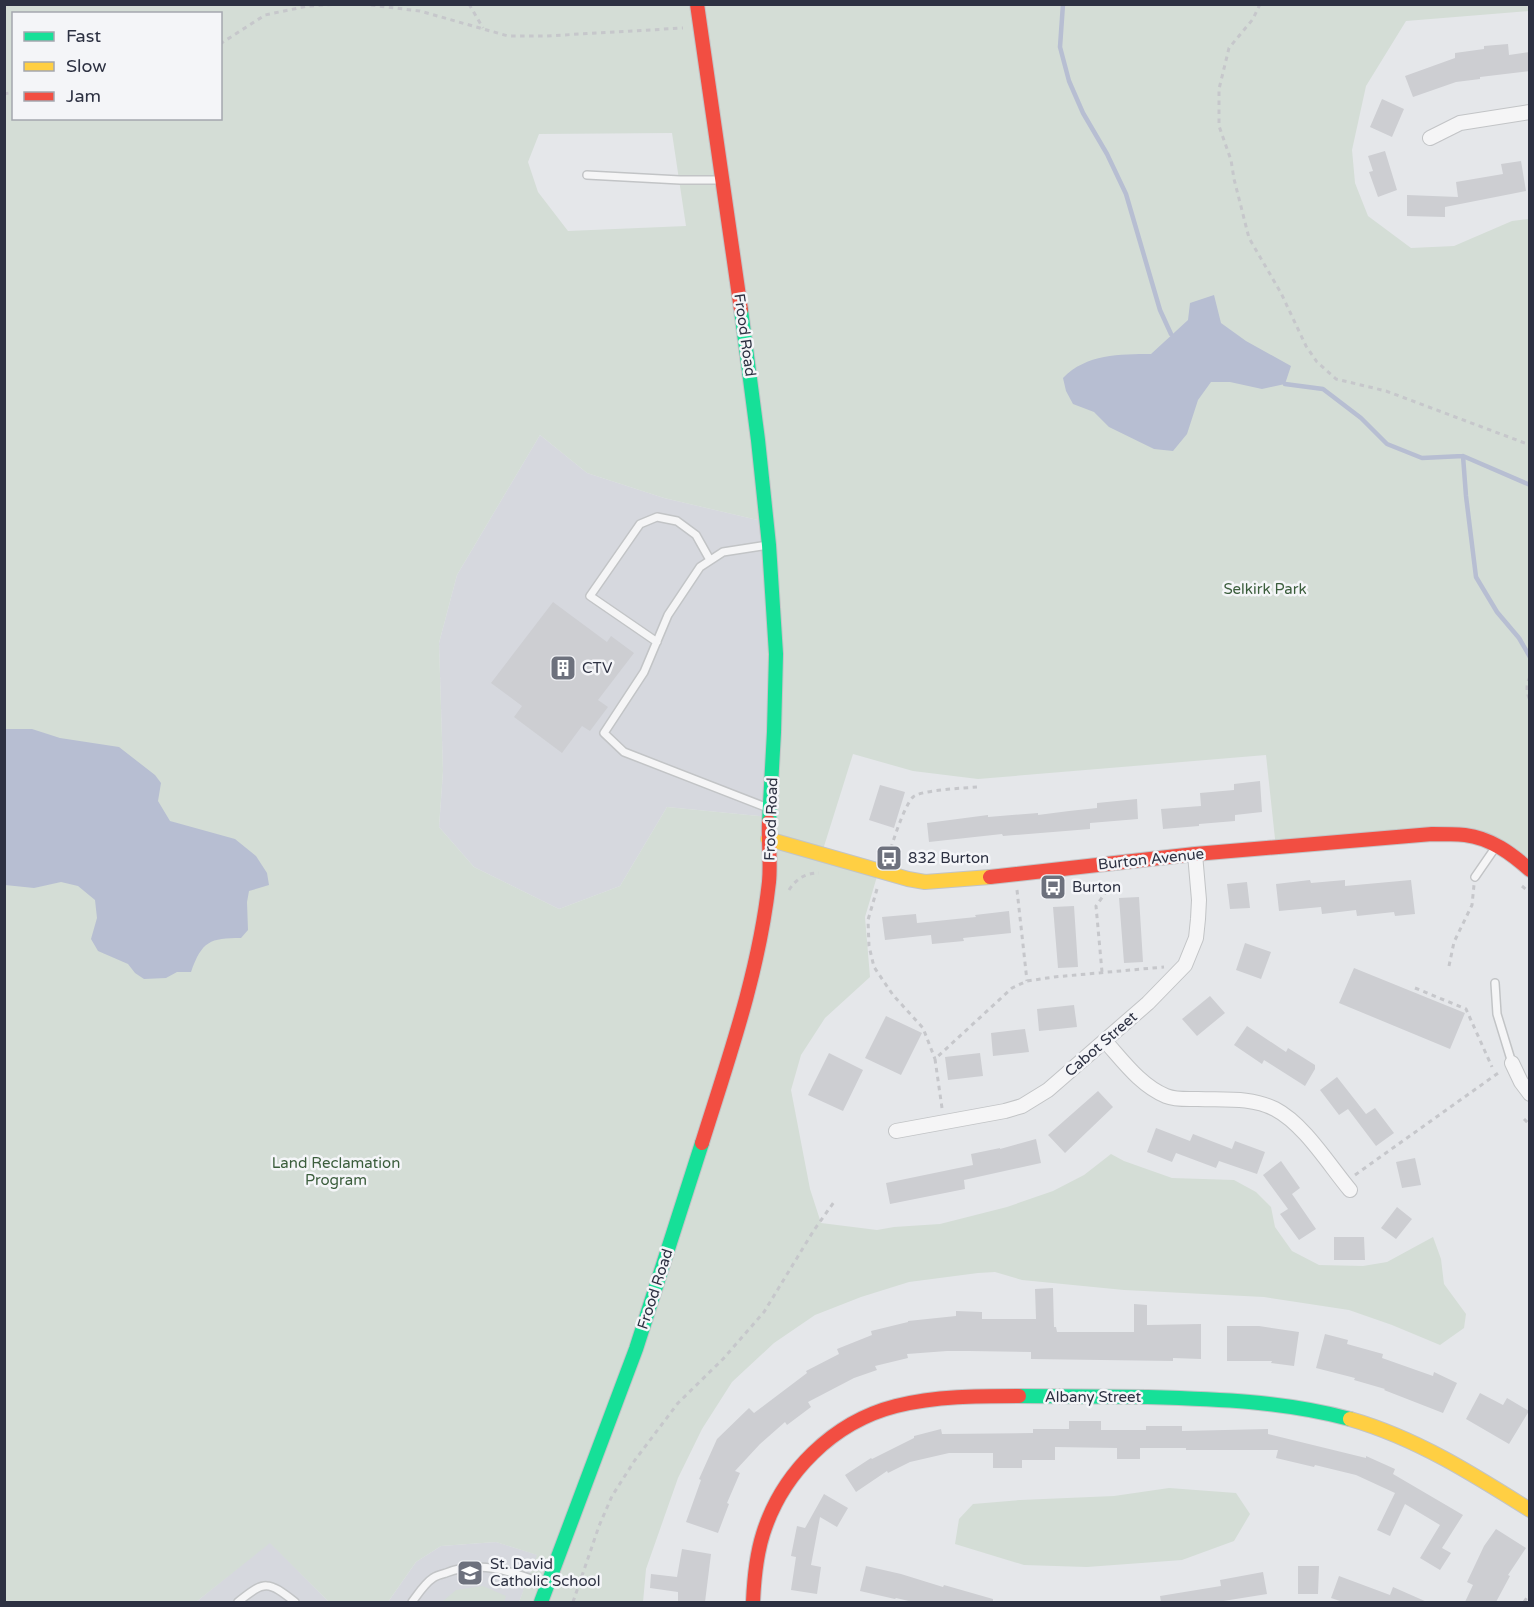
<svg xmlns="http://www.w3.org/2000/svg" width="1534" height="1607" font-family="'Varela Round',sans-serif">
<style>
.built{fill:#d6d8de}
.green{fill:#d4ddd6;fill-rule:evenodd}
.water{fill:#b7bed2}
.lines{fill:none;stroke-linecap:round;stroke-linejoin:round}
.stream{stroke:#b7bed2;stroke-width:4.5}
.building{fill:#cdced2}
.lane-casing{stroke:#c2c4c6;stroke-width:10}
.street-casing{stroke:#c2c4c6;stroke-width:16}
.fast-casing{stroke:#c2c4c6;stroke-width:16}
.slow-casing{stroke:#c2c4c6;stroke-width:16}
.jam-casing{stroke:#c2c4c6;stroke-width:16}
.path{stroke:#c6c7cb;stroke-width:3;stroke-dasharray:4.5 4.5;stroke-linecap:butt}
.lane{stroke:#f5f5f6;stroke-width:7}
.street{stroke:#f5f5f6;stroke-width:14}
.fast{stroke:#16e098;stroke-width:14}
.slow{stroke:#ffcf43;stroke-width:14}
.jam{stroke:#f24e42;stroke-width:14}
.labels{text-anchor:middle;stroke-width:5;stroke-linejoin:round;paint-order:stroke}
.street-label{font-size:15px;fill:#2d3142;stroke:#f4f5f8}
.park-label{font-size:15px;fill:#3b5d3c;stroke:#f4f5f8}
.poi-label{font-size:15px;fill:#2d3142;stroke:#f4f5f8;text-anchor:start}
</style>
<rect width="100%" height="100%" fill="#e5e7ea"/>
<path class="built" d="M540,435L587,473L664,498L766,522L769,817L667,807L620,886L559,909L474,867L439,827L443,771L439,643L457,575Z
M270,1542L329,1602H196Z
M496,1542L538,1555L519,1602H388L416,1562L441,1546Z"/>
<path class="green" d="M5,5H1529V11L1406,21L1366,86L1352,150L1355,183L1368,216L1411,248L1454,246L1512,221L1529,219V871L1467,836L1276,848L1266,755L978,779L913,771L853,754L821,856L878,873L865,917L870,977L825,1018L801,1055L791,1090L810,1189L821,1223L877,1230L894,1227L940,1224L1007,1207L1053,1191L1084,1175L1111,1154L1124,1161L1172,1178L1234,1180L1256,1192L1271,1207L1275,1227L1292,1251L1319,1265L1363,1266L1387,1262L1433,1237L1441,1259L1444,1284L1466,1314L1464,1328L1440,1345L1392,1325L1349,1310L1264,1297L1124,1290L1022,1280L995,1272L978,1273L909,1282L861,1297L815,1315L774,1343L732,1382L702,1429L678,1478L646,1569L643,1602H519L537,1555L496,1542L441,1546L416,1562L388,1602H329L270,1543L196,1602H5ZM14,14H220V118H14ZM672,133L686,226L568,231L538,192L528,162L539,134ZM540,435L587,473L664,498L766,522L768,817L667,807L620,886L559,909L474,867L439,827L443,771L439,643L457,575Z
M1169,1488L1236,1493L1250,1514L1234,1541L1182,1560L1087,1567L1024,1565L955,1544L959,1519L973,1504L1020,1500L1114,1496Z
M483,1586L506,1596L504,1602H442L456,1590Z"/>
<path class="water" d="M1214,295L1221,323L1246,341L1291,366L1285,384L1262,389L1230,382H1211L1198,400L1187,434L1173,451L1154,449L1109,427L1094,412L1073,404L1066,391L1063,378C1086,354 1120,354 1151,354L1188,320L1190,303Z
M5,729H32L60,738L119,747L155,775L161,783L158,801L170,821L235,839L256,856L267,873L269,885L249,891L247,902L248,930L241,938C210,938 202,941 191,972H177L166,978L144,979L135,973L128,964L98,951L91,939L97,918L95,900L78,886L61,882L34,888L5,885Z"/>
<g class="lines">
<path class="stream" d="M1063,4L1060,47L1069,81L1083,113L1107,154L1126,194L1160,310L1171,334
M1285,384L1323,389L1361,418L1387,444L1422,458L1463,456L1530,485
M1463,456L1466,496L1476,577L1497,612L1519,638L1530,657"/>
</g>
<path class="building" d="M1508,44L1509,55L1530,52V71L1480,77V79L1456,82L1413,97L1405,76L1455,58V53L1484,49V46Z
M1382,99L1404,109L1392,137L1370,127Z
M1385,151L1397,190L1378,197L1369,172L1373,171L1368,156Z
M1521,161L1526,191L1445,207V217L1407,216V195L1458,197L1456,182L1503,174L1501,164Z
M553,602L607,642L611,636L634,653L598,700L608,707L590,731L582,726L562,753L514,717L522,706L491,683Z
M1260,781L1262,812L1235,815V821L1199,824V826L1163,829L1161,809L1201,806L1200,793L1234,790V784Z
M880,785L905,792L894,828L869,820Z
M1137,799L1138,819L1090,823V829L1003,836L1002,834L929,842L927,823L988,815V817L1038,813V815L1069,811L1097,808V803Z
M1310,880L1311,883L1345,880V886L1411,880L1415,914L1395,916L1394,912L1357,916L1356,910L1322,914L1321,907L1279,911L1276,884Z
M1247,882L1250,908L1230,909L1227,884Z
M1139,897L1143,962L1124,963L1119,898Z
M1074,906L1078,967L1058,968L1053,907Z
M1009,911L1011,933L963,938L964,941L932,944L931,935L885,940L882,917L916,914L917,923L976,917L975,915Z
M1245,943L1271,952L1261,979L1236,970Z
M1354,968L1465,1013L1450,1049L1339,1003Z
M1210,996L1225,1013L1197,1036L1182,1019Z
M1074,1005L1077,1027L1039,1031L1037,1009Z
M886,1016L922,1033L901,1075L865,1058Z
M1247,1026L1286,1052L1288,1048L1315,1065V1069L1305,1086L1264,1060L1262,1064L1234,1045Z
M1025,1029L1029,1052L993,1056L991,1033Z
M829,1053L863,1070L843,1111L808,1095Z
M980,1053L983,1076L948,1080L945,1057Z
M1337,1077L1366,1114L1375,1108L1394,1133L1376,1146L1348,1109L1339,1115L1320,1090Z
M1098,1091L1113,1107L1065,1153L1048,1135Z
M1156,1128L1190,1141L1193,1134L1232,1149L1235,1141L1265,1152L1257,1174L1219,1161L1216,1168L1176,1153L1172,1162L1147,1152Z
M1036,1139L1041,1163L964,1180L965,1189L890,1204L886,1183L973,1165L971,1154L1000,1148V1149Z
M1415,1158L1421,1185L1402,1188L1396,1162Z
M1281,1161L1300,1188L1292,1194L1316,1229L1299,1240L1280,1214L1288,1209L1263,1175Z
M1397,1207L1412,1219L1396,1239L1381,1228Z
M1334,1237H1364L1365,1260H1334Z
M1053,1288L1054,1327H1056L1057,1332H1134V1304L1147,1305V1325L1201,1324V1359L1173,1358V1361L1031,1359V1352L969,1351H947L907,1354L908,1358L875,1366L877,1370L854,1378L808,1402L811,1407L787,1425L785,1422L760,1444L735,1471L740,1473L727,1503L729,1504L718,1533L686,1522L701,1480L699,1479L717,1439L749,1408L754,1413L807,1373L806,1371L839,1354L837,1349L872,1335L871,1331L908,1322V1321L956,1316V1311L982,1312V1319H1036L1035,1289Z
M1227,1326H1259L1299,1332L1294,1366L1271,1363L1272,1361H1227Z
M1325,1334L1348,1340L1347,1344L1383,1354L1382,1358L1433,1376L1434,1372L1457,1383L1443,1413L1384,1390L1385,1389L1354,1380L1355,1378L1316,1368Z
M1480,1393L1503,1405L1507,1398L1529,1411L1509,1444L1466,1419Z
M1069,1421H1101V1430H1146V1426H1182V1431L1268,1429V1434L1366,1458V1456L1395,1469L1393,1474L1463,1515L1442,1548L1451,1553L1440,1570L1420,1558L1440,1525L1405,1504L1390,1536L1377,1530L1395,1493L1356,1475L1315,1465L1314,1467L1276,1458L1278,1450H1186V1448H1140V1459H1117V1448L1055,1447V1460H1022V1468H993V1453H949L910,1462L888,1473L887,1471L856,1492L845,1475L871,1458L872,1459L914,1438V1436L941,1429L942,1434L1033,1433V1429H1069Z
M824,1494L848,1508L837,1527L820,1517L811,1565L821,1567L817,1594L791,1590L796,1557L791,1556L797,1526L805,1528Z
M1496,1529L1526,1548L1508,1575L1510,1576L1496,1602H1465L1473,1585L1467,1582L1484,1546Z
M682,1549L711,1554L705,1602H678V1592L650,1588L651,1574L677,1577Z
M866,1566L901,1574L943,1587L944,1585L993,1599V1602H913L896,1598L895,1599L860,1591Z
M1298,1566H1319L1318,1594H1298Z
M1263,1572L1267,1594L1217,1602H1161L1160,1596L1221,1586L1220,1580Z
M1339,1576L1390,1595L1393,1587L1427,1602H1343L1331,1598Z"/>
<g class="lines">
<g class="lane-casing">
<path id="lane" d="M587,175L680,180H720
M768,545L723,552L700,567L668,615L644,672L604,733L624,752L768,808
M657,642L590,596L640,524L657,517L677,521L696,535L710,560
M1475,877L1495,848
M1495,983L1497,1014L1512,1063
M238,1602C265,1580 268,1581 295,1602
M412,1602C418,1594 425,1583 433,1578C437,1575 442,1574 446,1573C480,1559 513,1572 545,1584"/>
</g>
<g class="street-casing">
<path id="street" d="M1430,138L1460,123L1530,112
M1105,1041C1123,1061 1141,1086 1166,1096C1176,1100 1188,1099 1198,1099C1225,1100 1251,1097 1275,1109C1304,1124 1329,1165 1350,1190
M1512,1063L1521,1082L1530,1094
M896,1131L1005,1111L1022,1106L1048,1090L1148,1003L1185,965L1196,938L1198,919L1199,900L1195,854"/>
</g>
<g class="fast-casing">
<path id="fast" d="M741,310L758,440L769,545L776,654L774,732L769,822
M1019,1396C1061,1396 1104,1397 1147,1397C1215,1399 1284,1401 1350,1419
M541,1602L636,1349L702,1143"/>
</g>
<g class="slow-casing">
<path id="slow" d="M768,839L908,879L925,882L990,877
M1350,1419C1416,1438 1473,1474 1530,1510"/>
</g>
<g class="jam-casing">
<path id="jam" d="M697,4L741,310
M990,877L1195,854L1432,834C1443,834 1454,834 1465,835C1491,838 1512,854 1530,870
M702,1143C729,1057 759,972 769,882C771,862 768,842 769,822
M753,1602C754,1579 756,1556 763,1534C782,1473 833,1422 896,1406C936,1396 978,1396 1019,1396"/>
</g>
<path class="path" d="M362,4L420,11L508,36H546L683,28
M469,4L483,28
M1260,4L1253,19L1229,48L1219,89V126L1231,160L1234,179L1249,238L1281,293L1306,346L1317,362L1336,379L1386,391L1530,445
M220,44L265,15L308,6L341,4
M4,94L14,92
M1530,677C1526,684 1526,693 1530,700
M888,857C893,842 903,808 913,797C920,790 965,788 977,787
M1522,886L1530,893
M877,889L868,920L869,946L874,967L893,995L923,1028L935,1059
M789,890C796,879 805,873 819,873
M1017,890L1027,981
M1449,966L1454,942L1472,905L1474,885
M1102,972L1096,906L1114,881
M1415,988L1466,1009L1492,1067
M942,1108L935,1059L1012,988L1027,981L1054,977L1164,967
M1524,1119L1530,1125
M1355,1175L1501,1071
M573,1602L599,1526L612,1496L635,1460L678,1403L723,1359L764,1312L814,1230L834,1202
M1524,1602L1530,1593"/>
<use href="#lane" class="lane"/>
<use href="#street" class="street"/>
<use href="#fast" class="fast"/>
<use href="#slow" class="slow"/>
<use href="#jam" class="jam"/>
</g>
<defs>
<g id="building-square" transform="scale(1.35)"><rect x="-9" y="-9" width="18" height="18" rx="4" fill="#6d717d" stroke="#f4f5f8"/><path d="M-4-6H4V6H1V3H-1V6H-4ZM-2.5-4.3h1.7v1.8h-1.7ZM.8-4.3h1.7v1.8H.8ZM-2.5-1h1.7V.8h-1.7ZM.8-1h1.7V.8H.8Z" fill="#fff"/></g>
<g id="bus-square" transform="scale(1.35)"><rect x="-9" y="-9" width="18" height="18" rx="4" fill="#6d717d" stroke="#f4f5f8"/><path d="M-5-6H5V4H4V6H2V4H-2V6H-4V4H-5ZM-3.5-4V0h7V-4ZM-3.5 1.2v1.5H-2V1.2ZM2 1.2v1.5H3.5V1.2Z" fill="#fff"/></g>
<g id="school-square" transform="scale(1.35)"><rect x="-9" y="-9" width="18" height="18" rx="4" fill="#6d717d" stroke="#f4f5f8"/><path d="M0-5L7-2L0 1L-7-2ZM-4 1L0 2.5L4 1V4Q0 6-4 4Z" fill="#fff"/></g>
</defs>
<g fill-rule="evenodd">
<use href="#building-square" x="563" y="668"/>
<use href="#bus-square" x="889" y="858"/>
<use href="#bus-square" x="1053" y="887"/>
<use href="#school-square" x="470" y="1573"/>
</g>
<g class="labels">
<g class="street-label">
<text transform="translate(745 335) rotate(82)" y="5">Frood Road</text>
<text transform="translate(771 819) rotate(-88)" y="5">Frood Road</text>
<text transform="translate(1151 859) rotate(-6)" y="5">Burton Avenue</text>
<text transform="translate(1101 1044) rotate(-41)" y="5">Cabot Street</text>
<text transform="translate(655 1289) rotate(-72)" y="5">Frood Road</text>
<text x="1093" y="1402">Albany Street</text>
</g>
<g class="park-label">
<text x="1265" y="594">Selkirk Park</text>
<text x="336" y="1168">Land Reclamation<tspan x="336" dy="17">Program</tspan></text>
</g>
<g class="poi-label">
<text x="582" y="673">CTV</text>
<text x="908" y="863">832 Burton</text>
<text x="1072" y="892">Burton</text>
<text x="490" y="1569">St. David<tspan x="490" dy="17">Catholic School</tspan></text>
</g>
</g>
<rect width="1534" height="1607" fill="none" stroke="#2d3142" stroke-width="12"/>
<rect x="12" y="12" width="210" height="108" fill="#f4f5f8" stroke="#a4a7af" stroke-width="1.5"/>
<rect x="24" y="32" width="30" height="9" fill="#16e098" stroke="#a4a7af" stroke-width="1.5"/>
<text x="66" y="42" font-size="18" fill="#2d3142">Fast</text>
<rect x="24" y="62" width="30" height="9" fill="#ffcf43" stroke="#a4a7af" stroke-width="1.5"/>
<text x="66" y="72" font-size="18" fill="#2d3142">Slow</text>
<rect x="24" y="92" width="30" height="9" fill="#f24e42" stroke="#a4a7af" stroke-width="1.5"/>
<text x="66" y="102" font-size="18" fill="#2d3142">Jam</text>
</svg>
